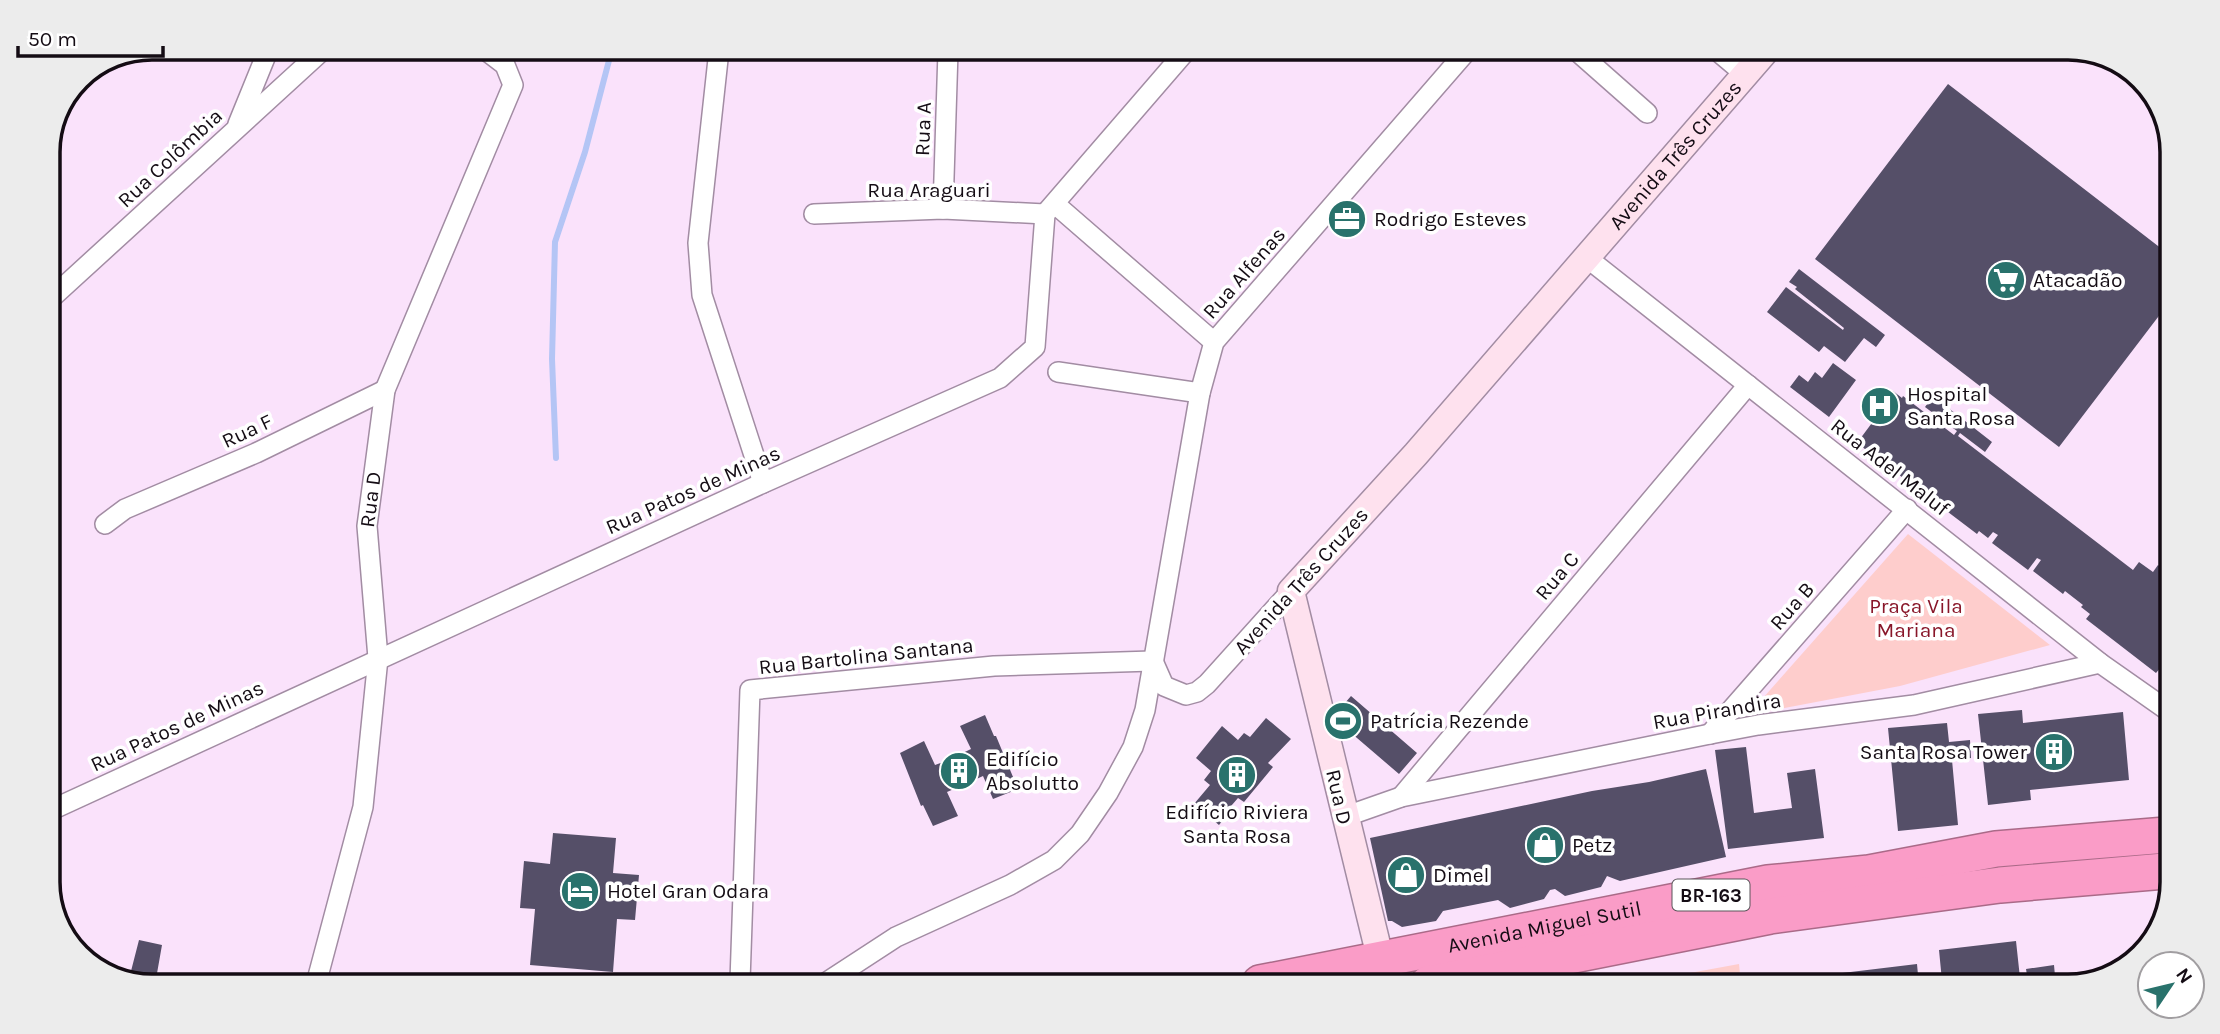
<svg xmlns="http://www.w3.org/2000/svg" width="2220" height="1034" font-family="Karla,sans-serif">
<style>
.green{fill:#fecdcc}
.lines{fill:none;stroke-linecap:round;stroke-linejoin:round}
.stream{stroke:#b4c5f5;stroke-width:6}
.building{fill:#554f68}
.street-casing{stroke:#a28ca3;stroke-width:22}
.secondary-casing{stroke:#a28ca3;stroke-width:29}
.highway-casing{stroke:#aa6a88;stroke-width:38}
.street{stroke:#fff;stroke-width:19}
.secondary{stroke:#fee1ee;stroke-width:26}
.highway{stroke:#fa9cc7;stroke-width:35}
.labels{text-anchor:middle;stroke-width:7;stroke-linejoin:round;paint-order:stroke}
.shield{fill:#fff;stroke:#5a555a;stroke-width:2}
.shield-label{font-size:19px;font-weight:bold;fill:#140c14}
.street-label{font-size:21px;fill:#140c14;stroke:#fff}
.poi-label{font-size:21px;fill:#140c14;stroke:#fff;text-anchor:start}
.park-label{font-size:21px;fill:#881629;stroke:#fff}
.rim{fill:none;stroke:#140c14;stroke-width:3.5}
</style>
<rect width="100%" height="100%" fill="#fae2fb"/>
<path class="green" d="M1908,534L2050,645L1900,686L1748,715Z
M1739,964L1741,985H1624Z"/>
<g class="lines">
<path class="stream" d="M556,458L552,359L555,242L585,152L612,49"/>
</g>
<path class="building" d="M1948,84L2171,256V300L2059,447L1815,259Z
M1799,269L1885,335L1876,347L1864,338L1845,362L1824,346L1819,352L1767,312L1786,287L1843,330L1844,328L1795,289L1797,287L1789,282Z
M1833,363L1856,380L1829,417L1790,387L1799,375L1808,382L1815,372L1822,378Z
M1893,391L1902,398L1903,396L1954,435L1957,431L1925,407L1933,396L1992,442L1985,452L1960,433L1958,436L2133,570L2139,562L2153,572L2158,565L2168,573L2167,663L2166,661L2156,673L2086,619L2090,614L2081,607L2083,605L2065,591L2063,594L2033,571L2041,560L2037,558L2028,570L1992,543L1998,535L1993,532L1988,538L1979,531L1977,534L1857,443L1889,400L1887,399Z
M1351,696L1417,753L1399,774L1336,720L1339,710Z
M2022,710L2023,723L2123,712L2129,780L2030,790L2031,800L1988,805L1978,714Z
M985,715L994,736H996L1018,789L993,799L983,776L970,782L947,792L958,816L933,826L923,805L921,806L900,753L924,741L935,765L946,761L971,749L960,726Z
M1266,718L1291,739L1268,763L1273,767L1244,802L1238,798L1225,813L1227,815L1219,825L1194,804L1210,785L1204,780L1211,771L1196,758L1222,726L1238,740L1244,733L1250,737Z
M1947,723L1949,742L1970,740L1971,758L1952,760L1958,825L1898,831L1888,728Z
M1746,747L1754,813L1792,808L1787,773L1815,769L1824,838L1728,849L1715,750Z
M1706,769L1726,857L1620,881L1607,876L1601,887L1565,896L1555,889L1550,890L1544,899L1510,908L1498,900L1443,911L1436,921L1402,927L1392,921H1388L1370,838L1592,791L1649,782Z
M553,833L616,838L613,873L639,875L635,920L617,919L613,972L530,965L535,909L520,908L524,861L550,864Z
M139,940L162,945L156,979L130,975Z
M2016,941L2020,978L2012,980V987L1923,986L1942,981L1939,950Z
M1917,964L1919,986L1752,985V984Z
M2054,965L2056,987H2029L2026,969Z"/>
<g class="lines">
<g class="street-casing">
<g id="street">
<path d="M719,50L698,243L702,295L763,483"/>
<path d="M1579,53L1647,113"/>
<path d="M1721,54L1746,75"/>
<path d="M238,124L269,48"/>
<path d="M1055,204L1214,342"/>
<path d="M943,209L948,51"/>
<path d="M814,214L943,209L1045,214"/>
<path d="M1586,257L2100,663L2167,710"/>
<path d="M47,302L325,48"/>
<path d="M1058,372L1200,393"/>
<path d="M105,524L125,509L256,453L385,390"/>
<path d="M1153,661L1164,686L1186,695L1197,692L1207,684L1291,591"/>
<path d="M1710,734L1907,509"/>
<path d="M1401,797L1748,385"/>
<path d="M47,812L763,483L1000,378L1035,347L1045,214L1185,52"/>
<path d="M1344,817L1401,797L1710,734L1758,725L1914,705L2100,663"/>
<path id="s1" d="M317,980L363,807L378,658L367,526L385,390L513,85L505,65L484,49"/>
<path d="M740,981L750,690L994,666L1152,661"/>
<path d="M827,982L896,937L1010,885L1054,860L1080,834L1108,793L1133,747L1145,710L1200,393L1214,342L1465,53"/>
</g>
</g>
<g class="secondary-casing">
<g id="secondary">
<path id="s2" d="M1381,961L1291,591L1416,454L1763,54"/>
</g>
</g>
<g class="highway-casing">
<g id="highway">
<path id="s3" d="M1260,983L1768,883L1869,873L1996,849L2166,835"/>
<path d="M1428,984L1770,916L2000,885L2165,871"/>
</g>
</g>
<use href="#street" class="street"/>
<use href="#secondary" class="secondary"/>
<use href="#highway" class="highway"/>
</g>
<defs>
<g id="office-disc" transform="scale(2.0125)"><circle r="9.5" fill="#29726c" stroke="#fff"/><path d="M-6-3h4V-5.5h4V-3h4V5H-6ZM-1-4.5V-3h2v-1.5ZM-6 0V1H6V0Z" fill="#fff"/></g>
<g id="supermarket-disc" transform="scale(2.0125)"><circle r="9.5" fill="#29726c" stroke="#fff"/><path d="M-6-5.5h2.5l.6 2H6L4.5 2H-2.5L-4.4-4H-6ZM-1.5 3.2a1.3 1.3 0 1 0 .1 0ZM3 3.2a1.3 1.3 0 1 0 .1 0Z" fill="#fff"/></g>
<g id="hospital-disc" transform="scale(2.0125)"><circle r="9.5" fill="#29726c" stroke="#fff"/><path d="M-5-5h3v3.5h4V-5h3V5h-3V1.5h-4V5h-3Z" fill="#fff"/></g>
<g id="stadium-disc" transform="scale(2.0125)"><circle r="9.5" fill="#29726c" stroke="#fff"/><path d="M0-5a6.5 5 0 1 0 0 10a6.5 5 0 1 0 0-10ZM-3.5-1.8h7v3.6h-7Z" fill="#fff"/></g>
<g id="building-disc" transform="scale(2.0125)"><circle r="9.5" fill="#29726c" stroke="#fff"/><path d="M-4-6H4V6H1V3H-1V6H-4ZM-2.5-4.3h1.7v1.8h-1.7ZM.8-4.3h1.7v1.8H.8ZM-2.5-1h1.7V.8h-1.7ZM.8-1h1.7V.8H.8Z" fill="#fff"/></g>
<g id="shop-disc" transform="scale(2.0125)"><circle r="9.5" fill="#29726c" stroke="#fff"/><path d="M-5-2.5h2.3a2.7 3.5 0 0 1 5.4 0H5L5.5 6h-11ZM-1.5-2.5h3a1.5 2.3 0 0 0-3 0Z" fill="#fff"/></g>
<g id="hotel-disc" transform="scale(2.0125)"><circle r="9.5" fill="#29726c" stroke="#fff"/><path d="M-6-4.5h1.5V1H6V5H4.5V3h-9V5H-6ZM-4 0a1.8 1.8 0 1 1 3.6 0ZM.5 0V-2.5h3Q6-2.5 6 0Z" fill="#fff"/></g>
</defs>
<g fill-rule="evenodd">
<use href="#office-disc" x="1347" y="219"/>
<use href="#supermarket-disc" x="2006" y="280"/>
<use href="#hospital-disc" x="1880" y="406"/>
<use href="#stadium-disc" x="1343" y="721"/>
<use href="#building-disc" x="2054" y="752"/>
<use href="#building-disc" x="959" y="771"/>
<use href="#building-disc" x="1237" y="775"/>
<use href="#shop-disc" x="1545" y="845"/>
<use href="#shop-disc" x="1406" y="875"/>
<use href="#hotel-disc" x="580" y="891"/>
</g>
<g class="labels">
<rect class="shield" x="1672.5" y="879.5" width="77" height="31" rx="5"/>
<g class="shield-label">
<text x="1711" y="902">BR-163</text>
</g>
<g class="street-label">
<text transform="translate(923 129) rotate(-88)" y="7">Rua A</text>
<text dy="7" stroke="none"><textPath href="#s2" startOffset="962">Avenida Três Cruzes</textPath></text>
<text transform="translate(170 158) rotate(-43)" y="7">Rua Colômbia</text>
<text x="929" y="197">Rua Araguari</text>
<text transform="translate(1244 273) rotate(-49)" y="7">Rua Alfenas</text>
<text transform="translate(247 431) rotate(-25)" y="7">Rua F</text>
<text transform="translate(1890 467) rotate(38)" y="7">Rua Adel Maluf</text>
<text transform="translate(693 490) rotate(-24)" y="7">Rua Patos de Minas</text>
<text dy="7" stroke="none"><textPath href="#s1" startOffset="488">Rua D</textPath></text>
<text transform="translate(1557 576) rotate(-50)" y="7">Rua C</text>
<text transform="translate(1301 581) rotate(-48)" y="7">Avenida Três Cruzes</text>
<text transform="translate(1792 606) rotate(-49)" y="7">Rua B</text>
<text transform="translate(866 656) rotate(-6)" y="7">Rua Bartolina Santana</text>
<text transform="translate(1717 711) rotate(-10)" y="7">Rua Pirandira</text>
<text transform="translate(177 726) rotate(-25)" y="7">Rua Patos de Minas</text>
<text transform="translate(1339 797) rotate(77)" y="7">Rua D</text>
<text dy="7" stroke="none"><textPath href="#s3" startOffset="290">Avenida Miguel Sutil</textPath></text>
</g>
<g class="poi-label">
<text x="1374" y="226">Rodrigo Esteves</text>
<text x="2033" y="287">Atacadão</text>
<text x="1907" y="401">Hospital<tspan x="1907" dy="24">Santa Rosa</tspan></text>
<text x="1370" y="728">Patrícia Rezende</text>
<text x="2027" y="759" text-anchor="end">Santa Rosa Tower</text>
<text x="986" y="766">Edifício<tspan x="986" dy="24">Absolutto</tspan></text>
<text x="1237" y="819" text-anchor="middle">Edifício Riviera<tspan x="1237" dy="24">Santa Rosa</tspan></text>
<text x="1572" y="852">Petz</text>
<text x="1433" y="882">Dimel</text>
<text x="607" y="898">Hotel Gran Odara</text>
</g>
<g class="park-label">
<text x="1916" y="613">Praça Vila<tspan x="1916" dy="24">Mariana</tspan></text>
</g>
</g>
<path d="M0 0H2220V1034H0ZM152 60H2068A92 92 0 0 1 2160 152V882A92 92 0 0 1 2068 974H152A92 92 0 0 1 60 882V152A92 92 0 0 1 152 60Z" fill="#ececec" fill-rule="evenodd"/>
<path class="rim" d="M152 60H2068A92 92 0 0 1 2160 152V882A92 92 0 0 1 2068 974H152A92 92 0 0 1 60 882V152A92 92 0 0 1 152 60Z"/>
<g transform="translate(2171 985) rotate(55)"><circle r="33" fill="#ffffff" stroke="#a19ea1" stroke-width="2"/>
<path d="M0-5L12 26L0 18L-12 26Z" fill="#29726c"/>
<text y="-10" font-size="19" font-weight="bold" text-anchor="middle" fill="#140c14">N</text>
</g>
<path d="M18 46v10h145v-10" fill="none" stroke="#140c14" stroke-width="3.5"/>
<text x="28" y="46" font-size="21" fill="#140c14" stroke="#ffffff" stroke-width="5" paint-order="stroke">50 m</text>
</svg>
